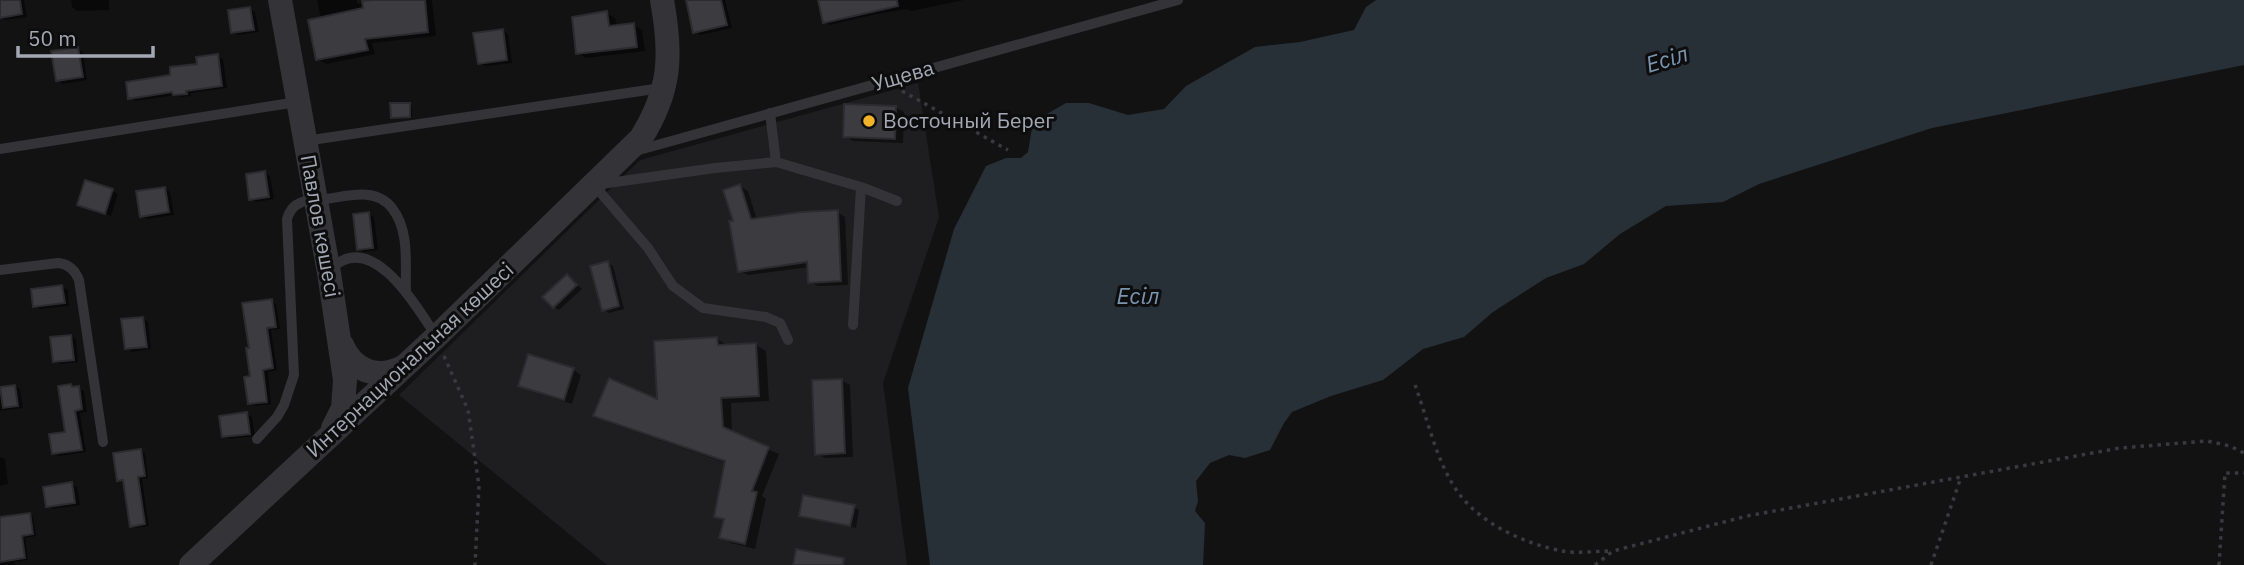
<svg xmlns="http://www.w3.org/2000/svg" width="2244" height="565" font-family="'IBM Plex Sans',sans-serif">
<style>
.built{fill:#1e1e20}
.water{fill:#283037}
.shadow{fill:#0007}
.building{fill:#3c3c40;stroke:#2c2b2f;stroke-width:2}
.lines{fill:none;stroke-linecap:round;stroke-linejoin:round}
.path{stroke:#393a3f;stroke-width:3.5;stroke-dasharray:3.5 5;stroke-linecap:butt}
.service{stroke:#333338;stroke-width:10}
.tertiary{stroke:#333338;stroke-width:24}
.poi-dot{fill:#f2b22a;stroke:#0d0d0e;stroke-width:2.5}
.labels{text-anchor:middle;stroke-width:6;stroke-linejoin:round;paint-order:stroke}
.street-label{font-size:21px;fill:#a3a8b4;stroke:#0d0d0e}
.poi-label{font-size:21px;fill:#a3a8b4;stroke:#0d0d0e;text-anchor:start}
.water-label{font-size:23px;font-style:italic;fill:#7995b0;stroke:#0d0d0e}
</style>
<rect width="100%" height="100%" fill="#121213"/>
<path class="built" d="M918,83L939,217L883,383L907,565H607L399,395L640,160Z"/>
<path class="water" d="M1376,0H2244V65L1932,128L1759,184L1723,202L1666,206L1620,234L1584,264L1546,278L1493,312L1464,337L1423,349L1383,380L1331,396L1292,412L1284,423L1270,450L1245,458L1229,455L1210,463L1196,481L1198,501L1195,511L1205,523L1203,565H930L908,388L954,229L986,166L1006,158H1021L1028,152L1033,122L1066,103H1089L1128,115L1164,109L1186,86L1255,47L1300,42L1354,30L1366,7Z"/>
<path class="shadow" d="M0,0H24L27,17L5,20L0,17Z
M71,0H109V10L77,11L72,7Z
M317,0H357V4L387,0H432L436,36L372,43L375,54L326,64L318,59L321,19Z
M694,0H725L732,28L700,35L695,32Z
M820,0H964L911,11L907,9L877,14L830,25L825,22Z
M250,9L255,12L259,32L238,35L233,32Z
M607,13L615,18L617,27L634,25L642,30L645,51L586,58L577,53Z
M503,31L508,34L512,63L486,66L480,63Z
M78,49L83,52L87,80L63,84L57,80Z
M217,56L223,59L227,88L191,93V96L180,97L176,95L136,101L130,98Z
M409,104L412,106V117H393Z
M895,107L904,112L903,143L853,141L845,136Z
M264,172L270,176L274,199L257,202L251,199Z
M740,186L748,191L757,220L837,212L845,217L848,285L818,286L810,282L809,267L748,275L740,271L735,222Z
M165,188L170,192L174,215L147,219L141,216Z
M112,191L118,194L111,216L85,207Z
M368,214L374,217L378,250L364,252L359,249Z
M607,263L613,266L624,309L609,313L604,310Z
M567,276L582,289L559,310L554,307Z
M62,287L68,290L69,306L40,309L34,306Z
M271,301L276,304L280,329L271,330L277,370L268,372L271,404L254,406L249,403L252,377L251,349Z
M143,319L148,322L151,349L132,352L127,348Z
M70,336L76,339L78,362L60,364L54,361Z
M717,339L727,345H756L766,351L769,401L731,403L732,433L779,454L762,496L766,499L755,549L731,543L721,537L725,521L716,516L726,463L605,421L595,415L659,402Z
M573,370L581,375L572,404L529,390L520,385Z
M841,380L850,385L853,457L825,458L817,454Z
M15,386L20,389L23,408L0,411V389Z
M71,386L84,391L87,412L80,413L86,452L59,456L54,453L67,433Z
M247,414L252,417L255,436L229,439L223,436Z
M140,451L145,453L148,478L142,479L149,526L136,528L132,526L125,482L118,480Z
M0,457L5,459L8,484L0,486Z
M72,484L77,487L80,505L53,509L48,506Z
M854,507L859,510L856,528L806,518L801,515Z
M29,514L33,517L36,536L25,538L28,560L14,562V565H0V519Z"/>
<path class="building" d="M0,0H20L22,14L0,18Z
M373,0H425L428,32L365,39L368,50L316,60L308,20L363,8L362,1Z
M686,0H721L727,25L693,33Z
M818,0H897L898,6L823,23Z
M250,7L254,30L231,33L228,10Z
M607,11L609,26L634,23L637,47L576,54L572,17Z
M503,29L507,60L478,64L473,33Z
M78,47L83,77L56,81L51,51Z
M218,54L222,86L186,91L187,94L173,95L172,92L128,99L126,82L170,75V67L197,64L196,57Z
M390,103H410V117L391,118Z
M844,104L896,106L895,139L843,137Z
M265,171L269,197L249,200L246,174Z
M85,180L113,189L105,214L77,205Z
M740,184L751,219L801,212L838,210L841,281L808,283L807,262L738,272L729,221H733L723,190Z
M165,187L169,212L140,217L136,191Z
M369,212L373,248L357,250L353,214Z
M608,261L619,306L602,311L590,266Z
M567,274L577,285L553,308L542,297Z
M62,285L65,303L33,307L31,289Z
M272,299L276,327L267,328L273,368L263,370L267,402L248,404L244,377L250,376L246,348H249L242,303Z
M143,317L147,347L125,349L121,319Z
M71,335L74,360L53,362L50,337Z
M717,337L718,345L756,343L759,396L721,398L723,427L769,447L752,491L757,492L745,544L719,538L724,519L714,517L725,461L593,416L609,378L657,399L654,341Z
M528,354L574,368L564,400L518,386Z
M842,379L845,453L815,455L812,380Z
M71,384L72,387L79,386L82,409L75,411L82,450L52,454L49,434L65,432L58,386Z
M15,385L18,406L3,408L0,387Z
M247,412L250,434L222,437L219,416Z
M141,449L145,476L138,477L145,524L130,527L123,480L117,481L113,453Z
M72,482L75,503L46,507L43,487Z
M803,495L855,505L850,526L799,516Z
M30,513L33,534L22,536L25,558L0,562V517Z
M796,549L844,558L843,565H793Z"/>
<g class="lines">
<path class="path" d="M902,91L1008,150
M444,356L468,410L479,486L475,565
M1415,385C1428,420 1437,465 1460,495C1483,525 1526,544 1562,551C1577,554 1595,551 1611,551
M1595,565L1613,551L1747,516L2120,448L2207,441L2230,446L2244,453
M1931,565L1961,477
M2219,565L2225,473H2244"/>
<path class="service" d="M770,113L776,162
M305,141L661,88
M0,149L297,102
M639,150L1178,0
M332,268C373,229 418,309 436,336
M0,270L58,263C69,264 75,270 79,280L103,442
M853,325L861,187
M788,340L780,323L766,317L703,308L673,286L648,248L594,185L715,168L776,162L861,187L897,201
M257,439L277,417L284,405L294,375L287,219C289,212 292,206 300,203C307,199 318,200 326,199C348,196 376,187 392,208C410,231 405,264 406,291"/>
<path class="tertiary" d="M280,0L329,273L345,380L343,408L333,428
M342,345C353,371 377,380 403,367
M191,565L436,337L641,138C671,90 672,55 662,0"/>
</g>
<circle class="poi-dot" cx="869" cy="121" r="7"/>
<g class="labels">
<g class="street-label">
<text transform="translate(903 76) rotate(-16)" y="7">Ущева</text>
<text transform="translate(320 226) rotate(80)" y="7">Павлов көшесі</text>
<text transform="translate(410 360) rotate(-43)" y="7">Интернациональная көшесі</text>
</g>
<g class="poi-label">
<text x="883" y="128">Восточный Берег</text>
</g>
<g class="water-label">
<text transform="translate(1667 59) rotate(-17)" y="8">Есіл</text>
<text x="1138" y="304">Есіл</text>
</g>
</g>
<path d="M18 46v10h135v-10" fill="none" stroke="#a3a8b4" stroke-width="3.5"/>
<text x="28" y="46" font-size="21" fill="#a3a8b4" stroke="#0d0d0e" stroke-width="5" paint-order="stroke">50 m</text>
</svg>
